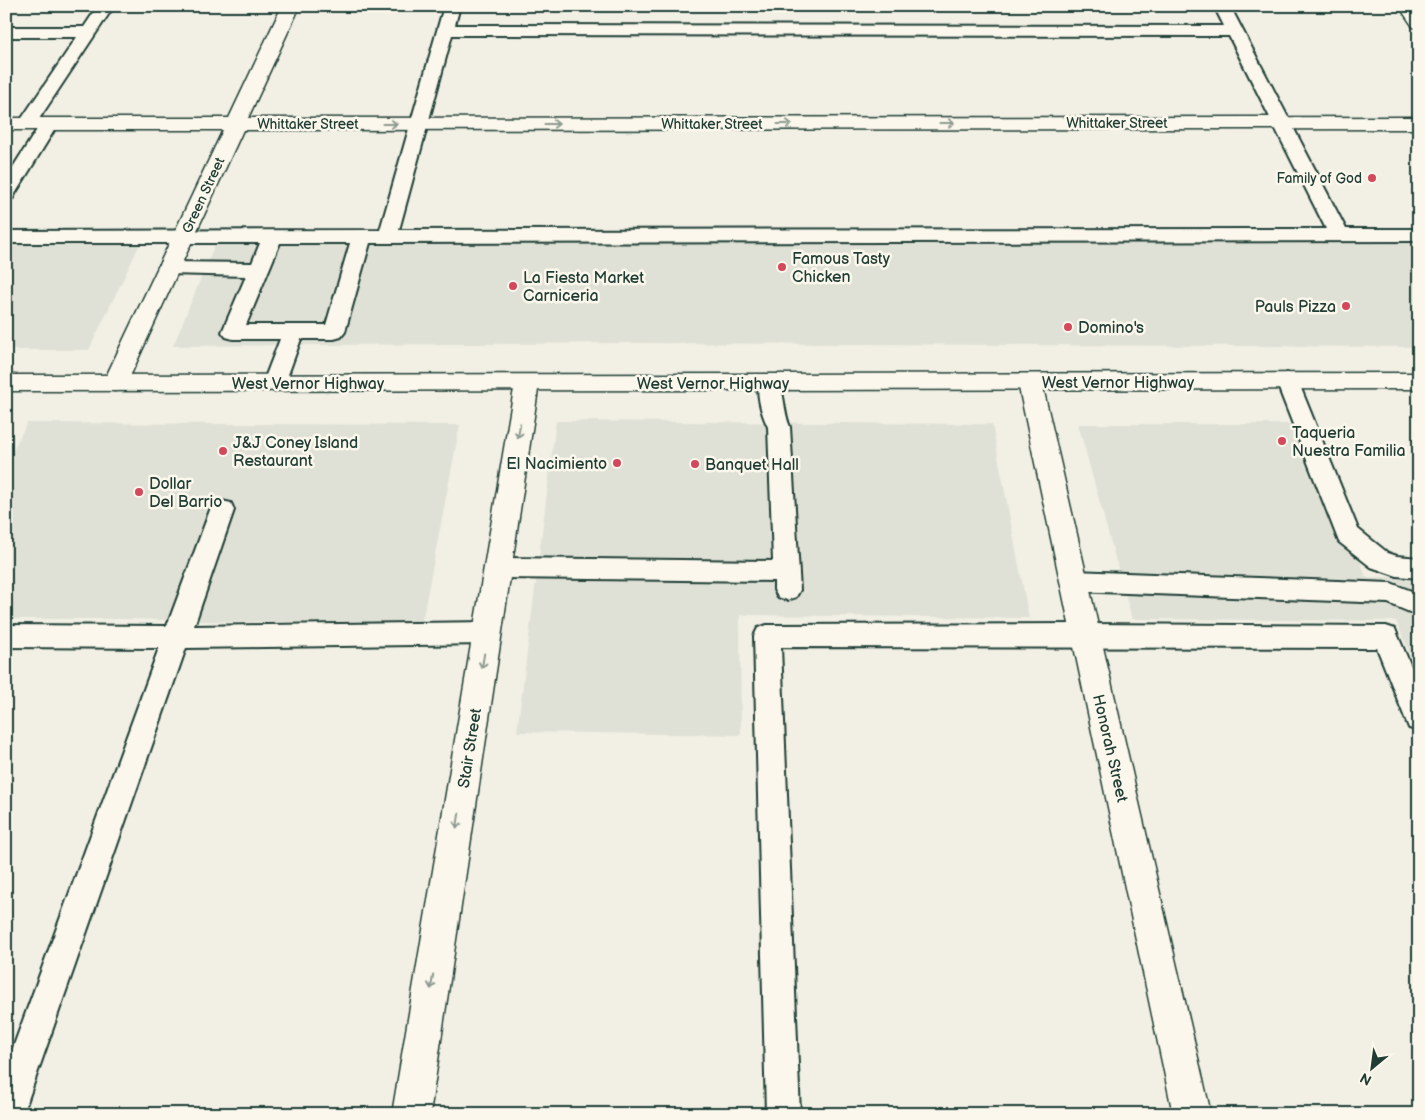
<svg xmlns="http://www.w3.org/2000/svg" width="1425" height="1120" font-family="'Balsamiq Sans',sans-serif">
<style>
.built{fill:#e0e1d6}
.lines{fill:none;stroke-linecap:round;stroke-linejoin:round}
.lane-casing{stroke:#1f3d34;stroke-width:4}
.street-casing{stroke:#1f3d34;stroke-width:3}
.secondary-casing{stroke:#1f3d34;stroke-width:3}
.lane{fill:#fbf7ec;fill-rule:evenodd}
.street{fill:#fbf7ec;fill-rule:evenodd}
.secondary{fill:#fbf7ec;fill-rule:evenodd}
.oneway{stroke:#8d9a90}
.poi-dot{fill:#d1495b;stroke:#fbf7ec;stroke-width:2}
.labels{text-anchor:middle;stroke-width:5;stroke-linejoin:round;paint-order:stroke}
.far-street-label{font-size:14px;fill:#1f3d34;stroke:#fbf7ec}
.far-poi-label{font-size:14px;fill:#1f3d34;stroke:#fbf7ec;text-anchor:end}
.poi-label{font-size:16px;fill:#1f3d34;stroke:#fbf7ec;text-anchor:start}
.street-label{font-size:16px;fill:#1f3d34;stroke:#fbf7ec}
</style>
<rect width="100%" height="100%" fill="#f2f0e5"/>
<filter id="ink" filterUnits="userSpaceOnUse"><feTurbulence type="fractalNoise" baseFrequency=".02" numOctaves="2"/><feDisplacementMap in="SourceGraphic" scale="10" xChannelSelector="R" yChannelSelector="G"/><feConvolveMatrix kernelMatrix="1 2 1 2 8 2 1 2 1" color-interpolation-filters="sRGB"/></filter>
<g filter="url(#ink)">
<path class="built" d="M642,242L1419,243V347L638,343L173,346L215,244Z
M6,244H140L89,350H6Z
M556,421L992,424L1029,618L740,615L741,735L517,732Z
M27,423L460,425L422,622H242L121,619H6V464Z
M1078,424H1310L1366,577H1419V676L1396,621L1132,619Z"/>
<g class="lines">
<g class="lane-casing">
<path id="lane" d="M98,6H114L33,128L27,129L21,128L18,124L77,37H6V27H84Z
M444,6H460L455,25L1224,26L1214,6H1230L1346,229H1419V241L370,243L345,332L341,337L334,339H301L285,383L282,388L274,391L266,388L263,383L280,339H233L226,337L222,332L246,276L169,274L162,273L159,268L162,263L169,262L252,263L260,243H6V231L380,230ZM452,35L1229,36L1326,229L399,230ZM280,243H350L326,325H246Z
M49,119L55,120L58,124L15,194L13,198L6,200V178L43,120Z
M1287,373L1295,376L1298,381L1358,529L1388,553L1397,556L1419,558V578L1397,576L1371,567L1339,542L1276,381L1279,376Z
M769,375L777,378C785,392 783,411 790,427L800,590L796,597L787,600L778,597L774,590V581L498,578L489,575L485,568L489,561L498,558L773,561L768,427C762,415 754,390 761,378Z
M222,501L231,503L234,510L194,626L488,622L497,625L501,633L497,641L488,644L186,648L23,1114H6V1067L159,648L6,647V625L167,626L210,510L213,503Z
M1074,571L1391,583L1419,594V616L1388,603L1074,591L1065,588L1061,581L1065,574Z
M1086,624L1386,626L1395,629L1419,685V731L1409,728L1377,648L781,647L800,1114H766L754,636L758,628L767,625Z"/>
</g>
<g class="street-casing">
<path id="street" d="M282,6H300L248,118L1419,117V129L243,130L127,383L124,389L115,391L106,389L103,383L223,130H6V118H229Z
M527,375L536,377L539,383L430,1114H392L515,383L518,377Z
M1030,375L1039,377L1042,383L1211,1114H1173L1018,383L1021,377Z"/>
</g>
<g class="secondary-casing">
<path id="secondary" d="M1399,6H1416L1419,10V28L1413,27Z
M1419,373V389L6,391V375Z"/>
</g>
<use href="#lane" class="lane"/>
<use href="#street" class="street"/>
<use href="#secondary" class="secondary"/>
</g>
<defs><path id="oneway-shaft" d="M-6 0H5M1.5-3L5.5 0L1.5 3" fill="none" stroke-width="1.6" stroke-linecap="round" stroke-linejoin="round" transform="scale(1.25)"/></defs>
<g class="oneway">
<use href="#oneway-shaft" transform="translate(947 123)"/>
<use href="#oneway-shaft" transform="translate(390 124)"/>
<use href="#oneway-shaft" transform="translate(552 124)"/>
<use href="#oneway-shaft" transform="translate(785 124)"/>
<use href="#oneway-shaft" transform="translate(519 431) rotate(99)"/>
<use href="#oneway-shaft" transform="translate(483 661) rotate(99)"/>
<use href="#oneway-shaft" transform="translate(458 821) rotate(99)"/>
<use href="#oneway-shaft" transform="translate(432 982) rotate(99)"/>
</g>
</g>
<g class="poi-dot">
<circle cx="1372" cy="178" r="5"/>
<circle cx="782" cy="267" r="5"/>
<circle cx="513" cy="286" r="5"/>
<circle cx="1346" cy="306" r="5"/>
<circle cx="1068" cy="327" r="5"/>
<circle cx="1282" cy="441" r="5"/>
<circle cx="223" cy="451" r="5"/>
<circle cx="617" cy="463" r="5"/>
<circle cx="695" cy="464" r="5"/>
<circle cx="139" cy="492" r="5"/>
</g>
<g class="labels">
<g class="far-street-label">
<text x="1117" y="128">Whittaker Street</text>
<text x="308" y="129">Whittaker Street</text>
<text x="712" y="129">Whittaker Street</text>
<text transform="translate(203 195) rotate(-65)" y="5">Green Street</text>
</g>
<g class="far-poi-label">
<text x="1362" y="183">Family of God</text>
</g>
<g class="poi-label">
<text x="792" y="264">Famous Tasty<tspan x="792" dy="18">Chicken</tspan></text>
<text x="523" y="283">La Fiesta Market<tspan x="523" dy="18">Carniceria</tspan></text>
<text x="1336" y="312" text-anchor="end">Pauls Pizza</text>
<text x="1078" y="333">Domino's</text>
<text x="1292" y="438">Taqueria<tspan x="1292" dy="18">Nuestra Familia</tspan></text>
<text x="233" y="448">J&amp;J Coney Island<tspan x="233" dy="18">Restaurant</tspan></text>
<text x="607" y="469" text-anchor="end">El Nacimiento</text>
<text x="705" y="470">Banquet Hall</text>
<text x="149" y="489">Dollar<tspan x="149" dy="18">Del Barrio</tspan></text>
</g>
<g class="street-label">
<text x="1118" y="388">West Vernor Highway</text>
<text x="308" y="389">West Vernor Highway</text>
<text x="713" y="389">West Vernor Highway</text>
<text transform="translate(469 748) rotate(-81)" y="6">Stair Street</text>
<text transform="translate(1111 748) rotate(77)" y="6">Honorah Street</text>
</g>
</g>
<rect width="1425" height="1120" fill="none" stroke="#fbf7ec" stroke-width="25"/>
<rect x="12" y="12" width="1400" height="1095" fill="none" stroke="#1f3d34" stroke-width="2" filter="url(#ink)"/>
<g transform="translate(1372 1068) rotate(209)" stroke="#fbf7ec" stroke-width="4" paint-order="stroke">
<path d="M0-4L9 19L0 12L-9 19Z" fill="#1f3d34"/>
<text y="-8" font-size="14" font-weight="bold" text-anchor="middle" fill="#1f3d34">N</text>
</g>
</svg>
